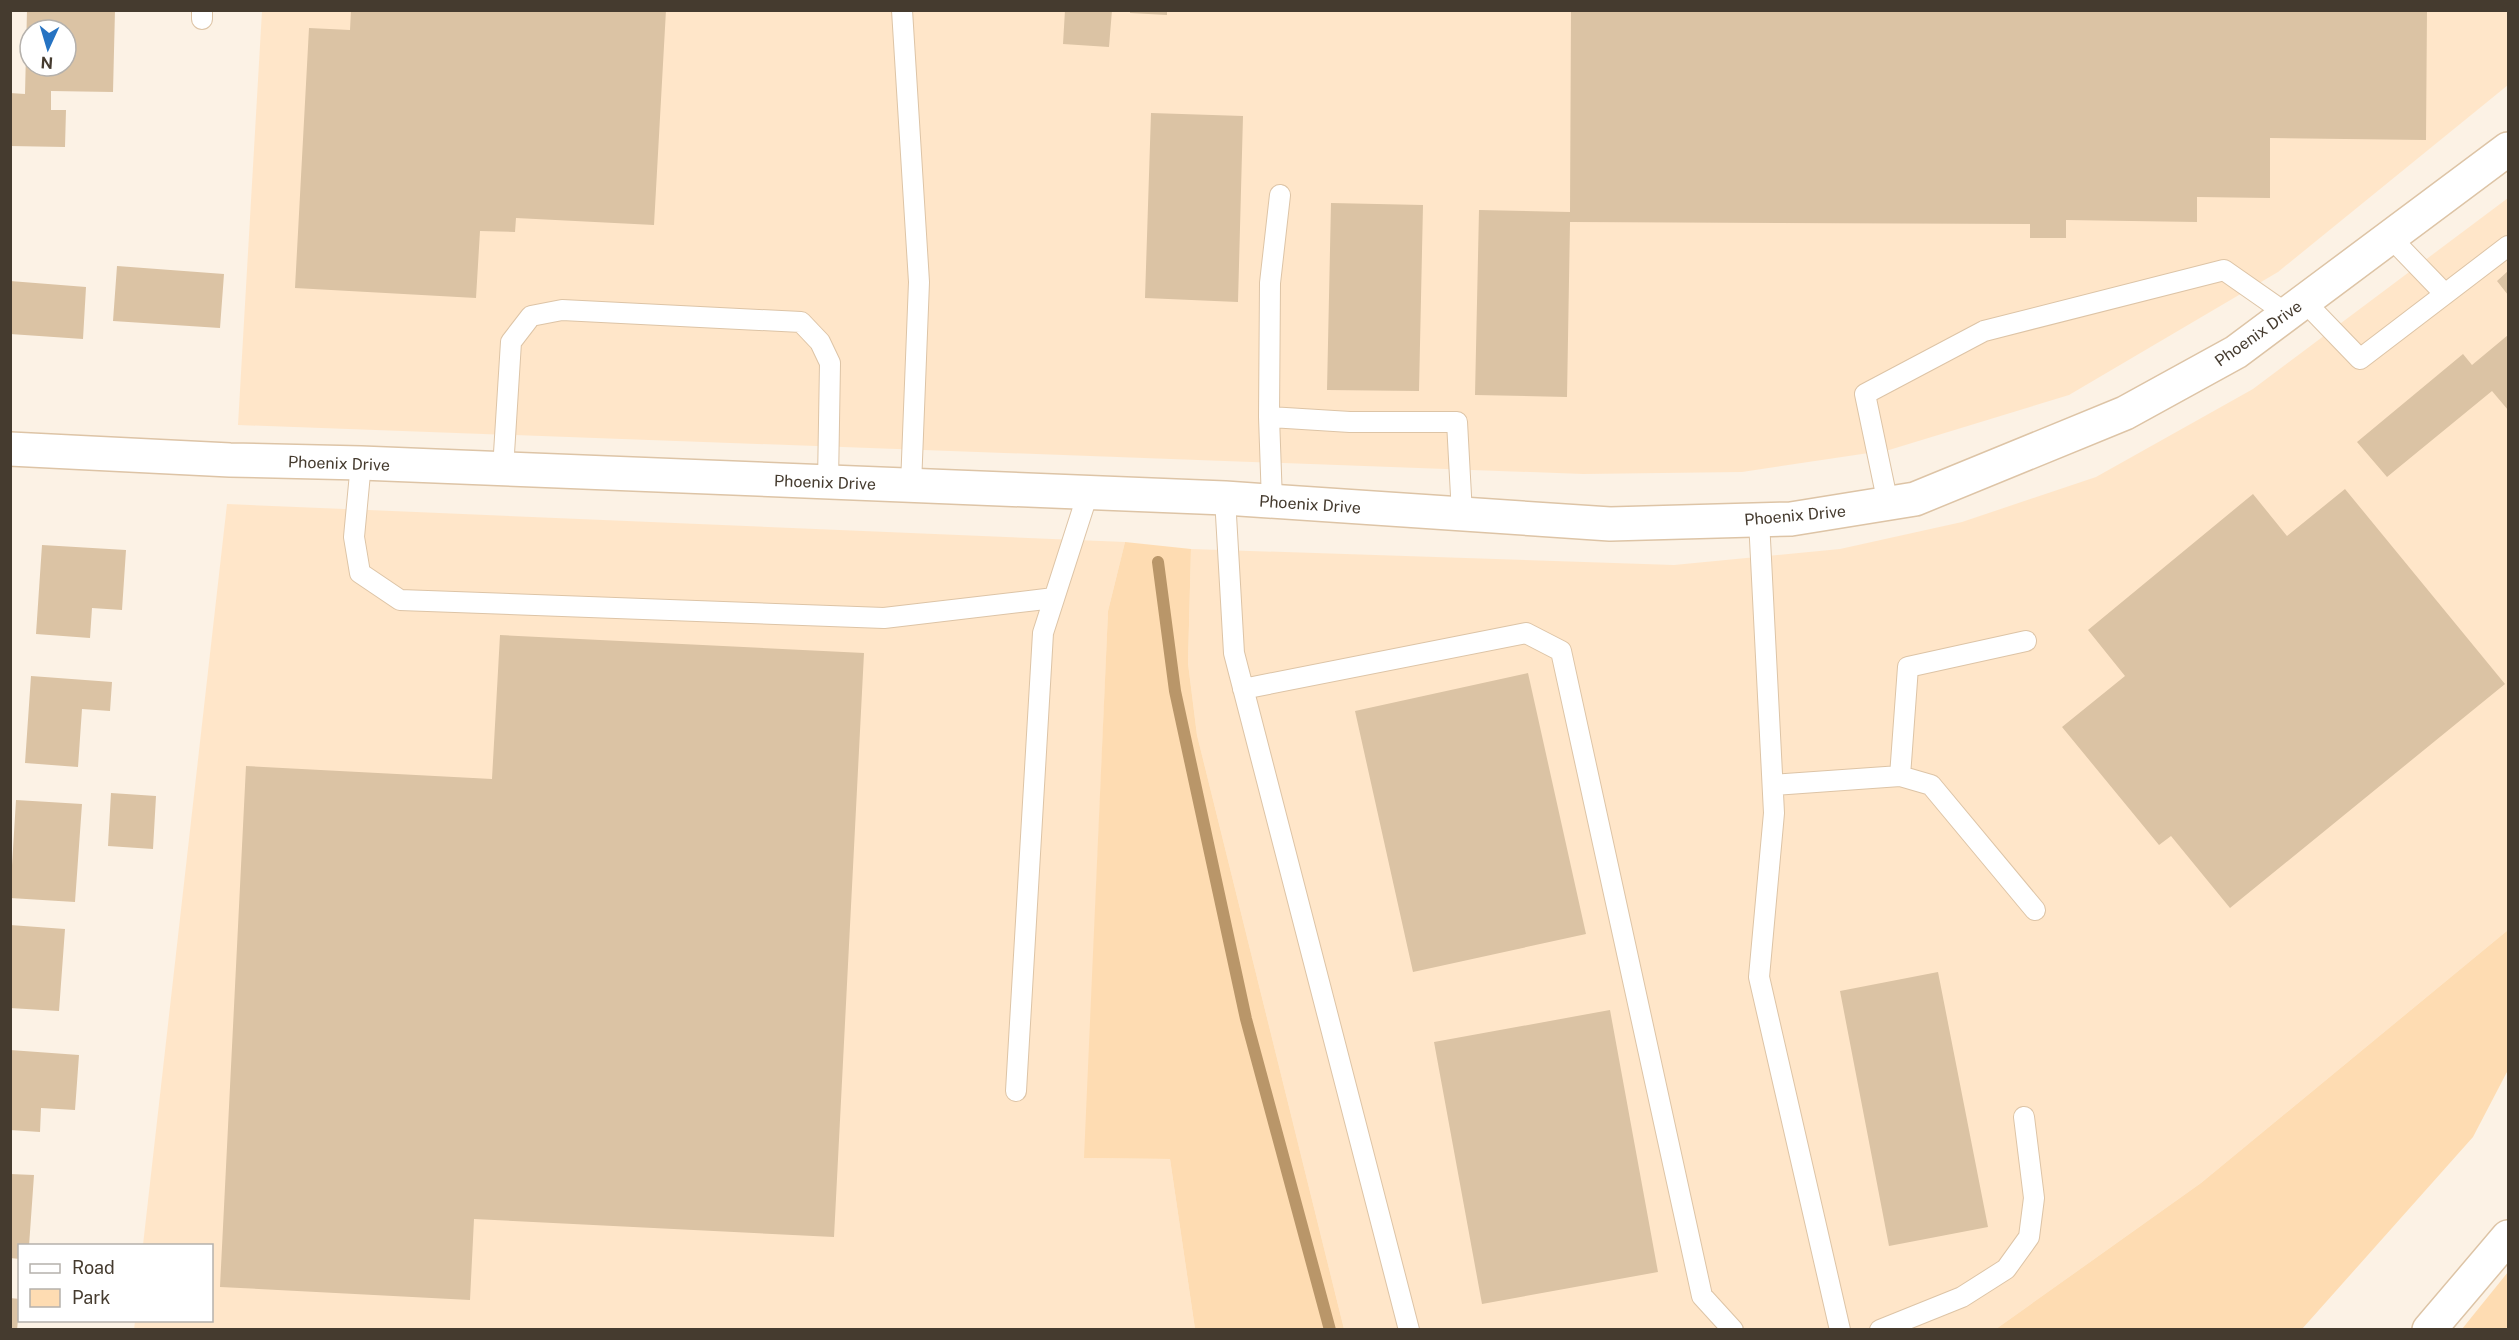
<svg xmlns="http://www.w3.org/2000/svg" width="2519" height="1340" font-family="'Public Sans',sans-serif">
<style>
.built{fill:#ffe6c9}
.green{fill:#fedcb2}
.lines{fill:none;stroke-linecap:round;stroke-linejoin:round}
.stream{stroke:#b99669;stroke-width:12}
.building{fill:#dbc3a4;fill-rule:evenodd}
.service-casing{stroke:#ddc4a6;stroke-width:22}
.minor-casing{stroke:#ddc4a6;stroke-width:36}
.motorway-casing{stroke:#ddc4a6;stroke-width:36}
.service{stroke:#fff;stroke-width:20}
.minor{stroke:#fff;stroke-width:33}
.motorway{stroke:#fff;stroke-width:33}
.labels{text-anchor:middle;stroke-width:6;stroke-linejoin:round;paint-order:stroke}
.street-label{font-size:16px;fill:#453b2f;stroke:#fff}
</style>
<rect width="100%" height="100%" fill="#fcf2e5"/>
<path class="built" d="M262,11H2508V85L2278,272L2069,395L1889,450L1742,472L1583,474L238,425Z
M2508,198V930L2201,1183L1996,1329H1344L1197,735L1188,663L1191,549L1674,565L1840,549L1962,522L2096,477L2253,389Z
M227,504L1125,542L1108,611L1085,1158L1170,1159L1195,1329L134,1330L135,1321L212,1320V1246L143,1245Z"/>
<path class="green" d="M1125,542L1191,549L1188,663L1197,735L1344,1329H1195L1170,1159L1084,1158L1108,611Z
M2508,930V1070L2473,1137L2302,1329H1996L2201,1183Z
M2508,1272V1329H2462Z"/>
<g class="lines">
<path class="stream" d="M1158,562L1175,691L1246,1019L1330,1330"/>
</g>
<path class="building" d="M27,10H115L113,92L51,91V110H66L65,147L10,146V93L25,94ZM30,30H66V66H30Z
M351,10H666L654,225L516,218L515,232L480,231L476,298L295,288L309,28L350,30Z
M1065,10H1112L1109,47L1063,44Z
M1130,10H1167V15L1130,13Z
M1571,10H2427L2426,140L2270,138V198L2197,197V222L2066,220V238H2030V224L1570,222L1567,397L1475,395L1479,210L1570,212Z
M1151,113L1243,116L1238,302L1145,298Z
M1331,203L1423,205L1419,391L1327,390Z
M117,266L224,274L220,328L113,321Z
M2508,271V295L2497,281Z
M10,281L86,287L83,339L10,334Z
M2508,335V410L2492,391L2387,477L2357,442L2463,354L2472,365Z
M2345,489L2505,684L2230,908L2171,836L2159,845L2062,727L2125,676L2088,630L2253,494L2287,536Z
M42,545L126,550L122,610L92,608L90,638L36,634Z
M500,635L864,653L834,1237L474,1219L470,1300L220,1287L246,766L492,779Z
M1528,673L1586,934L1413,972L1355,711Z
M31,676L112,682L110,711L82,709L78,767L25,763Z
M111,793L156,796L153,849L108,846Z
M16,800L82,804L75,902L10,898Z
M10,925L65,929L59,1011L10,1008Z
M1938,972L1988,1227L1889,1246L1840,991Z
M1610,1010L1658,1272L1482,1304L1434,1042Z
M10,1050L79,1055L75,1110L41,1108L40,1132L10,1130Z
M10,1174L34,1175L29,1246H20V1259L10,1258Z
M10,1298L20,1299L17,1330H10Z"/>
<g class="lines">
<g class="service-casing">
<path id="service" d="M902,10L919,282L911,485
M202,19V10
M2390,237L2445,294
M2304,301L2360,359L2508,246
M1269,417L1350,422H1457L1462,514
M361,463L354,537L360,573L400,600L884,618L1054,598
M503,469L511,342L531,316L562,310L801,322L820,342L830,363L828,482
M1225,498L1234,653L1409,1330
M1272,502L1269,417L1270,283L1280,195
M1888,504L1865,394L1984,331L2224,270L2287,314
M1759,520L1774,813L1759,977L1840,1330
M1243,689L1526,633L1561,651L1702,1296L1733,1330
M1900,776L1931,785L2035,910
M1773,785L1900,776L1908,667L2026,641
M1016,1091L1043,633L1088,493
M1880,1330L1962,1297L2006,1269L2029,1237L2034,1198L2024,1117"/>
</g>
<g class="minor-casing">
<path id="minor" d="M10,449L230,460L361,463L1225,498L1610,524L1791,519L1915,499L2125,413L2236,352L2508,149"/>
</g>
<g class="motorway-casing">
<path id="motorway" d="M2429,1330L2508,1237"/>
</g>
<use href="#service" class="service"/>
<use href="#minor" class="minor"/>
<use href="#motorway" class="motorway"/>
</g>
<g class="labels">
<g class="street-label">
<text transform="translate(2258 333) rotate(-35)" y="6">Phoenix Drive</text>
<text transform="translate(339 463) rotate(2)" y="6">Phoenix Drive</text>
<text transform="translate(825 482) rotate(2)" y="6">Phoenix Drive</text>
<text transform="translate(1310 504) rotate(4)" y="6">Phoenix Drive</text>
<text transform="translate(1795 515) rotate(-5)" y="6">Phoenix Drive</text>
</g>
</g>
<rect width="2519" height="1340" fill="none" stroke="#453b2f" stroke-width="24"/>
<rect x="18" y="1244" width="195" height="78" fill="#ffffff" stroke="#b5b1ac" stroke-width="1.5"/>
<rect x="30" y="1264" width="30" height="9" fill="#ffffff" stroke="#b5b1ac" stroke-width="1.5"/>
<text x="72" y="1274" font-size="18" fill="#453b2f">Road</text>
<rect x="30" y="1289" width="30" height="18" fill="#fedcb2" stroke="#b5b1ac" stroke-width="1.5"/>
<text x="72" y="1304" font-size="18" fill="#453b2f">Park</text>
<g transform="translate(48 48) rotate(184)"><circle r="28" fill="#ffffff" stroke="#b5b1ac" stroke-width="1.5"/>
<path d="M0-4.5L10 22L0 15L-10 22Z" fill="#2673c2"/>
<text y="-9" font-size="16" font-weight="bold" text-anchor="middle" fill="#453b2f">N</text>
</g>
</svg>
